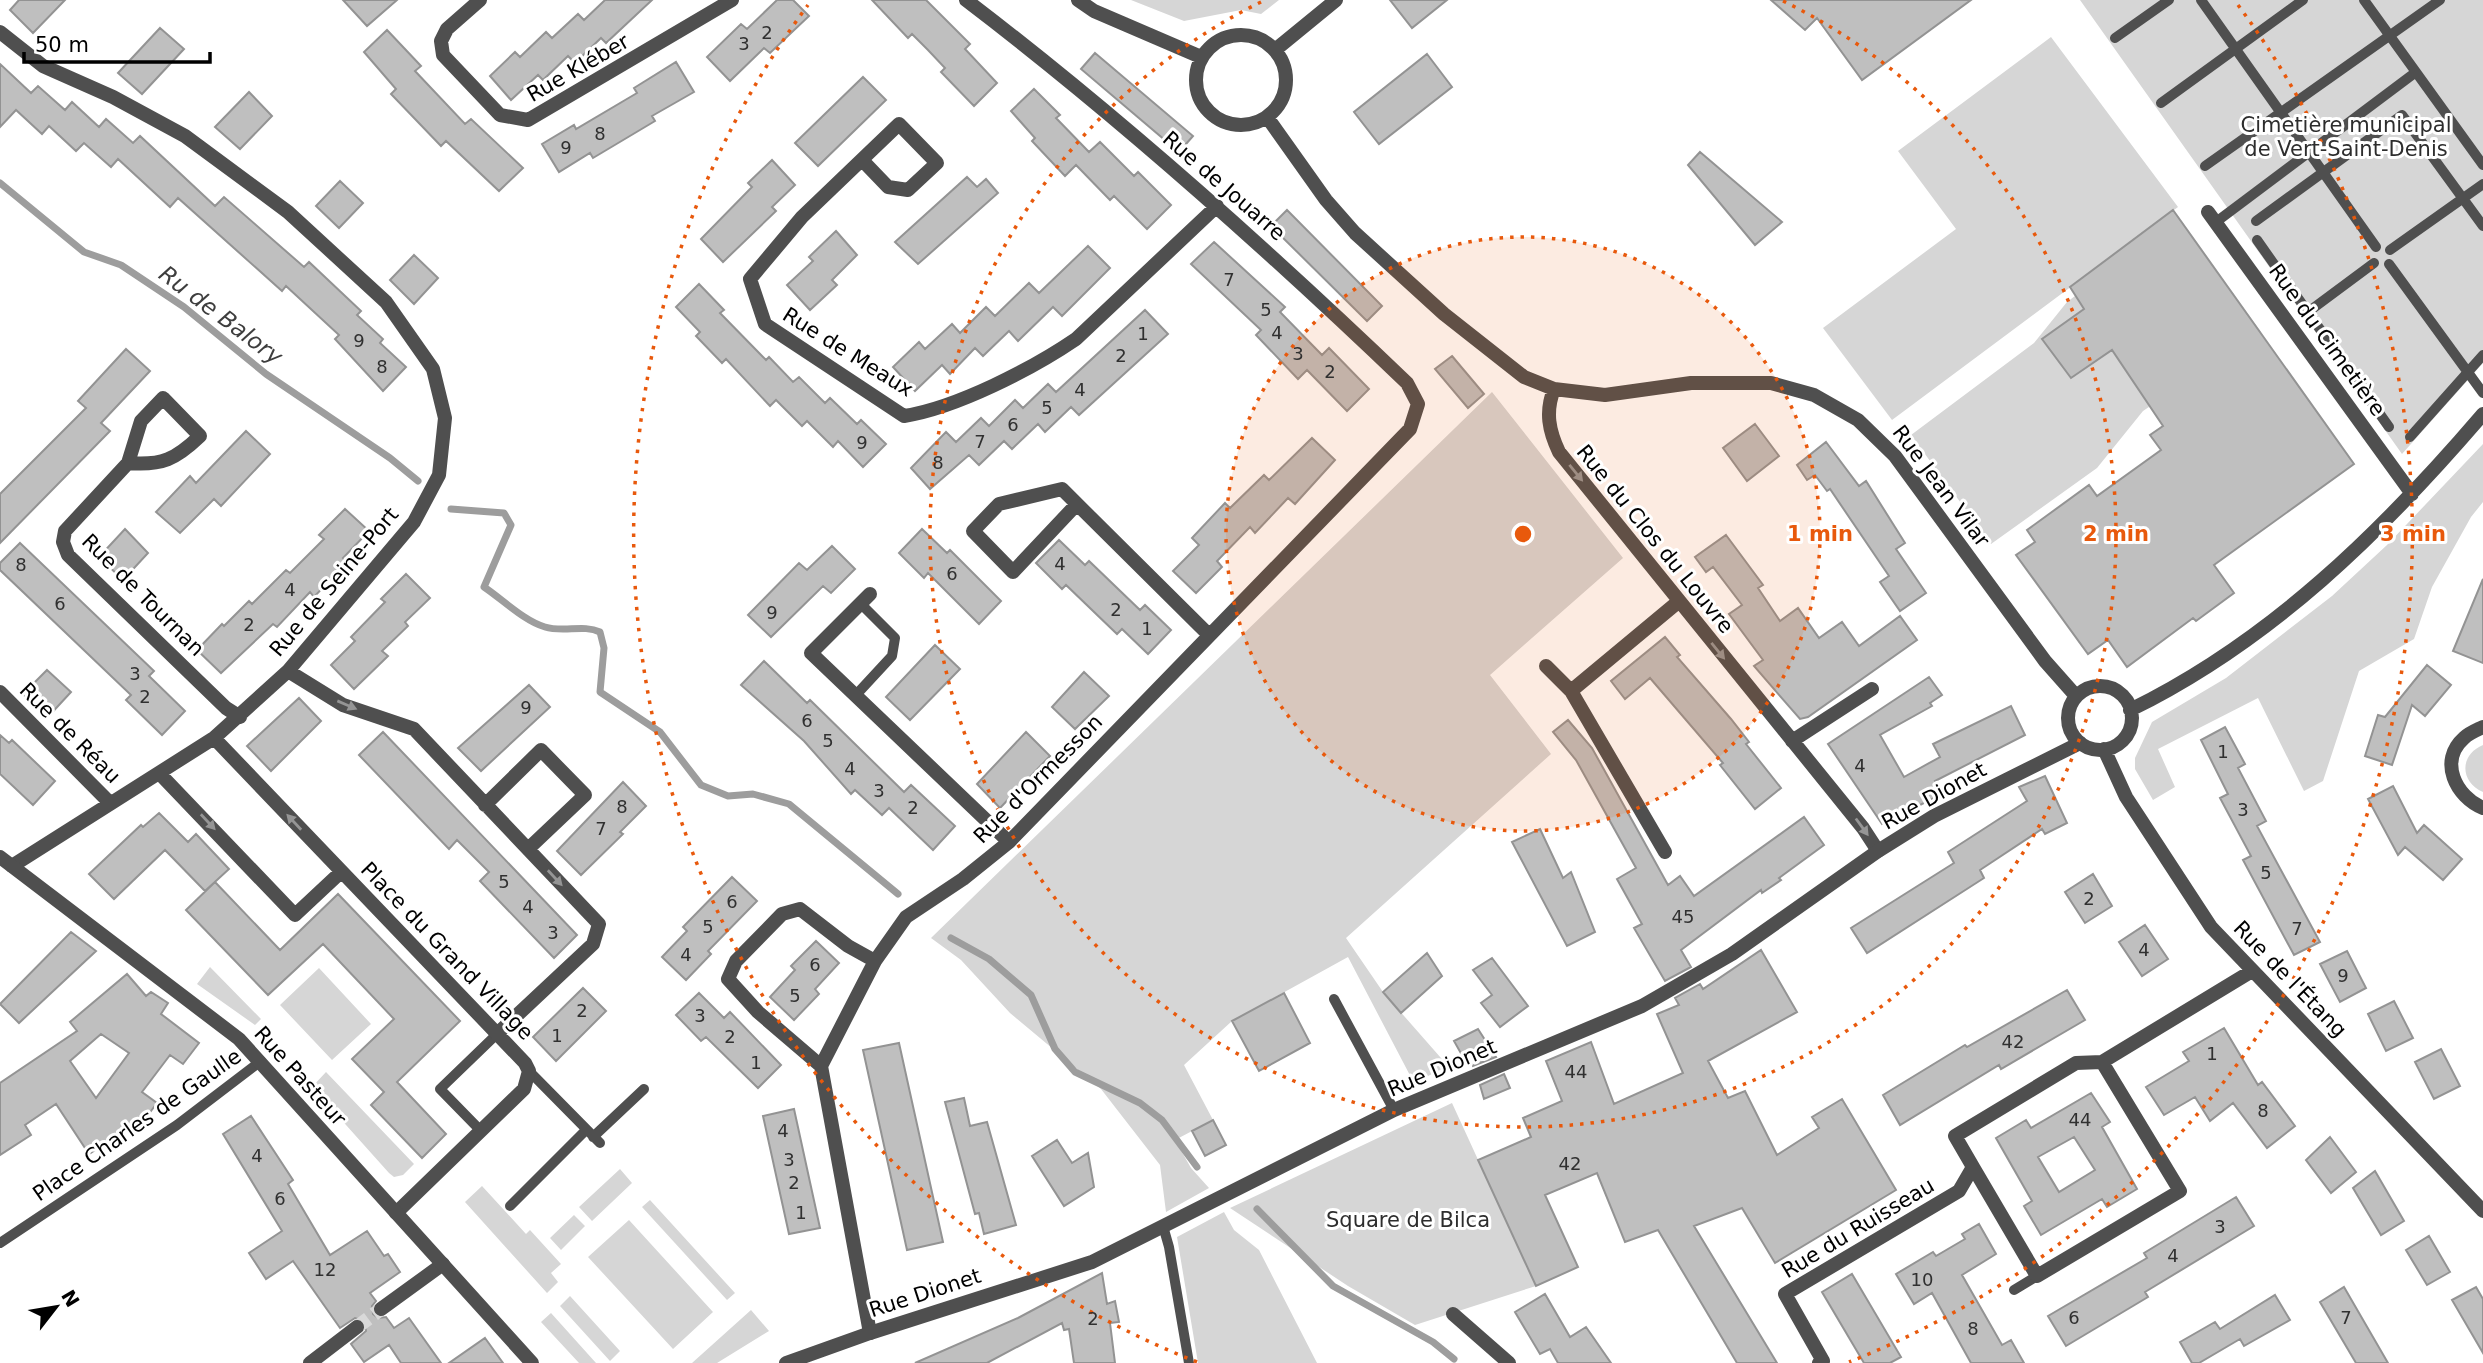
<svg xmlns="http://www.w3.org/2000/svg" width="2483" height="1363" font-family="'DejaVu Sans',sans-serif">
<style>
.green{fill:#d6d6d6}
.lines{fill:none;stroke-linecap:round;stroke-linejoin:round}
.stream{stroke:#9d9d9d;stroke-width:7}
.building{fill:#bfbfbf;stroke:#939393;stroke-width:2;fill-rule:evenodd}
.minor-tunnel{stroke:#d9d9d9;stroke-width:14;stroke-dasharray:14 7;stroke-linecap:butt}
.service{stroke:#4f4f4f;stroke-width:10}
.minor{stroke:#4f4f4f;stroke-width:14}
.tertiary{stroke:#4f4f4f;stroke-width:14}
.oneway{fill:#959595}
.ring{fill:none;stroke:#e8590c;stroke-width:3.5;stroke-dasharray:3.5 7}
.labels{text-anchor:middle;stroke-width:6;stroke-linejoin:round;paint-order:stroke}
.number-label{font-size:18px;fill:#303030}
.street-label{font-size:21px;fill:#000;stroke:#fff}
.park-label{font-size:21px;fill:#2d2d2d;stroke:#fff}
.water-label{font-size:23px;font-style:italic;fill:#3e3e3e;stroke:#fff}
.centre{fill:#e8590c;stroke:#fff;stroke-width:3.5}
.ring-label{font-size:21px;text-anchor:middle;font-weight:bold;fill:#e8590c;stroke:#fff;stroke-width:6;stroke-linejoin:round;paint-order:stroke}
</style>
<rect width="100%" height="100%" fill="#fff"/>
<path class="green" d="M1131,0H1279L1261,14L1241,10L1184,21Z
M2080,0H2483V363L2402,454Z
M2051,37L2178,207L1892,420L1823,328L1956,229L1898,151Z
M2178,219L2261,332L2143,411L2097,468L1991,544L1911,435L2034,343L2067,302Z
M1492,392L1623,558L1490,675L1551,754L1346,938L1383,992L1448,1066L1414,1083L1348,957L1232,1021L1184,1065L1213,1120L1175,1140L1191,1168L1209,1188L1166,1212L1160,1165L1101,1089L1010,1013L961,960L931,938Z
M2483,444V502L2471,517L2432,587L2414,639L2359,671L2323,781L2304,791L2258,698L2158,749L2175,787L2153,800L2135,769V758L2152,722L2226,678L2332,596L2387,545Z
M2483,745V792C2460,782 2459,755 2483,745Z
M210,967L261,1019L255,1025L197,984Z
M319,968L371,1024L332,1060L280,1005Z
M326,1072L414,1164L403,1175L394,1177L389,1173L312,1087Z
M1452,1103L1536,1286L1415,1325L1348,1286L1230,1208Z
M620,1169L632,1183L592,1221L579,1207Z
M482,1186L526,1234L530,1230L561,1264L551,1273L558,1282L547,1293L465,1202Z
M650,1200L735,1293L727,1300L642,1207Z
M1224,1212L1234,1230L1259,1250L1317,1363H1198L1177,1237Z
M574,1215L585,1226L561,1250L550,1238Z
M629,1220L713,1312L673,1349L588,1257Z
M570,1296L620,1351L610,1361L560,1306Z
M751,1310L769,1331L717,1363H692Z
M551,1313L596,1363H579L541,1322Z"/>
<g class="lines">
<path class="stream" d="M0,183L84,252L121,265L184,307L266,374L390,458L418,481
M451,509L504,513L511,525L484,587C502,599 524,621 545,627C564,633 583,624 600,632L604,648L600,692L660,732L701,785L728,796L753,794L789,804L898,894
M951,938L989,959L1031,995L1055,1049L1075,1072L1140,1103L1162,1120L1197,1167
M1257,1209L1333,1286L1433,1342L1454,1359"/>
</g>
<path class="building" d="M19,0H65L33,33L10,10Z
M343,0H397L367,26Z
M605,0H652L606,43L601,38L575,63L568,56L543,80L538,75L511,100L490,76L515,52L520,57L546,32L552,38L578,14L584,20Z
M777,0H793L809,16L770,53L764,48L730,81L707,57L741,24L747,29Z
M872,0H926L970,44L965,49L997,83L974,106L941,72L945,68L928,50L912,34L908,38Z
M1390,0H1447L1412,28Z
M1771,0H1971L1862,80L1817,18L1805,30Z
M160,28L184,49L142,94L118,73Z
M387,30L421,66L415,71L465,124L471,119L523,168L499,191L446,141L441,146L391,94L396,89L364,52Z
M1095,53L1193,136L1179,152L1081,69Z
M1427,54L1452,87L1379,144L1354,112Z
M676,62L694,92L652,116L655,121L593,158L590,153L559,172L542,144L574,125L576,129L637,93L634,88Z
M0,64L31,93L38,86L65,110L72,102L99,127L106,119L133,143L140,136L215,206L224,197L304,267L309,262L361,311L357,315L383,339L380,343L406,367L383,391L335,339L339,335L286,286L282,291L178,198L170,207L118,159L111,167L84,143L76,151L49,126L42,134L16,110L0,127Z
M863,77L886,100L818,166L795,143Z
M1034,89L1060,115L1056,118L1089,152L1100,142L1134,176L1138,172L1171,205L1147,229L1114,196L1110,200L1076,165L1065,176L1032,141L1035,138L1011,111Z
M249,92L272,116L240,149L215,127Z
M1700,152L1782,222L1755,245L1688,165Z
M772,160L795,185L772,207L776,211L723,262L701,239L752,187L748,183Z
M967,177L977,187L986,179L998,193L918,264L895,242Z
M340,181L363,203L339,228L316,206Z
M1287,210L1382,306L1367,321L1271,226Z
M2173,210L2354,464L2214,565L2234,593L2196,621L2193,618L2127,667L2108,640L2088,654L2016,555L2035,542L2027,530L2089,485L2097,496L2161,450L2150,435L2163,426L2112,350L2071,378L2042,339L2084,309L2070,287Z
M836,231L857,255L832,280L837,285L810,310L787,285L813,261L809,257Z
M1214,242L1285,307L1280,312L1322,355L1329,348L1369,389L1347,411L1307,370L1298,379L1256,335L1261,330L1191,264Z
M1088,246L1110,268L1062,316L1053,307L1018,341L1009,331L983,356L975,348L950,374L942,365L915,391L893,367L919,342L925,349L952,324L960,333L986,307L995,316L1029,283L1039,293Z
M414,255L438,278L414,304L390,280Z
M699,284L724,310L720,313L766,360L769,357L793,382L799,377L825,403L830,398L857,424L861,420L886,444L863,467L838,441L833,447L807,421L802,426L776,400L770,406L726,359L722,363L696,336L700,332L676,307Z
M1145,310L1168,334L1079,415L1071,407L1045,432L1038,424L1012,449L1004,441L979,465L969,455L930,489L911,468L946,432L956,442L981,418L989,426L1015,400L1023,408L1048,384L1056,392Z
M126,349L150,371L101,423L110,431L0,543V494L86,408L78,401Z
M1452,356L1484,394L1468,408L1435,369Z
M1755,424L1779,456L1747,481L1723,448Z
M246,431L270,454L221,506L214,499L180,533L156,512L190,476L196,483Z
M1312,438L1335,460L1295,504L1288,498L1255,533L1250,527L1217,561L1222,567L1196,593L1173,571L1199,545L1192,538L1225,503L1230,508L1264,475L1269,480Z
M1826,442L1859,486L1866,481L1905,543L1896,549L1926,593L1900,611L1880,582L1889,576L1830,489L1827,491L1815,475L1807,480L1797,465Z
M345,509L369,531L343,558L347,562L314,597L310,592L277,627L273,624L221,673L197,650L222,624L224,626L249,601L252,604L286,570L290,573L324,539L319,535Z
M125,529L148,553L123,580L99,557Z
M922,529L947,553L950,550L1001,601L979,624L928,573L924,578L899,553Z
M1726,535L1763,585L1758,588L1780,621L1798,608L1819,638L1842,622L1859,646L1900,616L1917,640L1808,717L1800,719L1754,666L1763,660L1729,614L1742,605L1713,567L1706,572L1695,557Z
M1059,540L1085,565L1089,561L1140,610L1145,605L1171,630L1148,654L1122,629L1117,634L1066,585L1062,589L1036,563Z
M20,543L154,671L149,676L185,711L162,735L126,700L131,695L0,570V563Z
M832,546L855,569L831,593L823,586L771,637L748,615L799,563L807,570Z
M406,574L430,598L405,622L408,626L382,651L388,656L354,689L331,665L355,641L351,637L385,602L381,599Z
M2483,579V663L2453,651Z
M1665,637L1680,655L1677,657L1731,719L1749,742L1746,744L1781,788L1755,809L1720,765L1723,763L1650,678L1625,699L1611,681Z
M935,645L960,669L910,720L886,697Z
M764,661L807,703L810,700L904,792L911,785L955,826L933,850L889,808L882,815L855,790L851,794L804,741L741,685Z
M2427,665L2451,685L2425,716L2412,705L2392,765L2365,756L2378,715L2385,717Z
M47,670L71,692L47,718L23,694Z
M1084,672L1109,696L1075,729L1052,707Z
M1929,677L1942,695L1930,703L1932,706L1880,735L1904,777L1940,757L1933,744L2011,706L2025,735L1935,781L1942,794L1882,824L1828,744Z
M529,685L550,707L481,771L458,748Z
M299,698L321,721L271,771L247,746Z
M1568,720L1592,748L1668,885L1680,876L1694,896L1804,817L1824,845L1779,878L1781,880L1762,893L1761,890L1681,950L1691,967L1665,981L1634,928L1642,924L1617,879L1636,868L1576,760L1553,732Z
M2225,727L2245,764L2238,768L2266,821L2257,826L2320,942L2294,955L2243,860L2251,856L2220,798L2228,794L2201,740Z
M383,732L577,935L554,958L480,881L489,872L457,840L449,849L359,755Z
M1026,732L1050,756L1000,808L977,784Z
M0,735L9,743L12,740L55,781L33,805L0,774Z
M2045,776L2067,823L2045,834L2042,829L1980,870L1984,878L1867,953L1851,928L1954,863L1948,852L2027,801L2019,787Z
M623,782L646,806L620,832L623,834L581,875L557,851Z
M2393,786L2417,833L2424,825L2462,859L2443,880L2405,847L2398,855L2368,799Z
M159,813L188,842L196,834L229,869L205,891L165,850L114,899L89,874L141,825L143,827Z
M1540,829L1563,878L1571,872L1595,932L1567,946L1512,842Z
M2093,874L2112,906L2085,923L2065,892Z
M732,877L757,901L708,951L711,954L686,980L662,957L687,931L683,927Z
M215,882L280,950L338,894L460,1021L397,1082L446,1134L422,1158L371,1105L384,1092L352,1059L394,1019L323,944L268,995L186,910Z
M2145,925L2168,959L2142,976L2119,942Z
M71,932L96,951L19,1023L0,1004Z
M816,941L839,963L815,989L819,994L794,1020L770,997L795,970L791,966Z
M1761,950L1797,1012L1708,1061L1728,1098L1745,1091L1777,1155L1819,1128L1812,1117L1842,1099L1896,1190L1775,1263L1742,1208L1694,1226L1777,1363H1737L1658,1230L1625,1242L1597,1173L1545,1195L1578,1267L1536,1286L1478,1160L1531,1137L1523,1118L1562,1101L1546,1061L1591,1042L1614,1104L1683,1073L1657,1014L1679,1005L1675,998L1700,984L1703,989Z
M2347,951L2366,988L2340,1002L2320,964Z
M1427,953L1442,976L1401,1013L1383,992Z
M1492,958L1528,1006L1500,1027L1481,1003L1492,995L1473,970Z
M127,974L146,996L151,992L168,1003L161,1014L199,1043L183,1064L170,1055L142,1092L157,1103L142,1123L139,1121L89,1154L56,1104L25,1125L31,1135L0,1155V1083L77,1031L70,1022ZM101,1034L129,1053L96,1098L70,1061Z
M583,988L606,1011L556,1061L533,1037Z
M2067,990L2085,1020L2001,1069L1999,1065L1900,1125L1883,1095L1965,1045L1967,1047Z
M699,993L724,1018L730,1012L781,1065L758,1088L706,1037L701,1041L676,1015Z
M1284,993L1310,1043L1259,1071L1232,1021Z
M2394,1001L2413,1038L2386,1051L2368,1014Z
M2224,1028L2258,1085L2262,1082L2295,1126L2267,1148L2233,1103L2210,1121L2195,1097L2164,1115L2146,1087L2189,1061L2183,1052Z
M1478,1029L1496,1057L1473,1066L1472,1062L1467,1064L1454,1041Z
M899,1043L943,1242L907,1250L863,1050Z
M2441,1049L2460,1086L2434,1099L2415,1062Z
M1504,1074L1510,1088L1484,1099L1480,1085Z
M2091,1093L2110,1122L2102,1127L2137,1189L2107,1207L2102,1199L2041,1235L2024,1206L2032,1201L1996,1138L2026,1120L2031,1128ZM2074,1137L2095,1170L2059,1192L2038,1157Z
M964,1098L970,1126L987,1122L1016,1225L984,1234L979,1213L975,1214L945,1102Z
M794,1109L820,1228L789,1234L763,1116Z
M251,1116L293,1180L288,1184L330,1255L367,1231L384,1256L388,1254L400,1272L370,1293L376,1301L372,1306L373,1314L378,1318L386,1317L394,1328L409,1318L441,1363H401L389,1345L364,1362L351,1344L366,1331L364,1321L355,1318L340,1328L293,1261L266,1279L249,1253L282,1231L223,1134Z
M1213,1120L1226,1145L1205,1156L1192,1131Z
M2330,1137L2356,1172L2331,1193L2306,1160Z
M1057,1140L1072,1163L1088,1153L1094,1187L1064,1206L1032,1156Z
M2375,1171L2404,1221L2381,1235L2353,1188Z
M2236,1197L2254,1226L2145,1292L2148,1297L2066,1346L2048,1316L2147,1258L2144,1253Z
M1979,1224L1996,1254L1962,1275L2002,1345L2011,1340L2024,1363H1971L1932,1293L1914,1304L1896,1274L1933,1252L1936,1256L1965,1239L1962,1234Z
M2429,1236L2450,1272L2427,1285L2406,1250Z
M1102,1273L1107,1304L1115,1301L1119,1322L1110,1323L1115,1363H1074L1069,1329L1064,1330L1062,1323L987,1363H915L1018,1318Z
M1852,1274L1901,1357L1890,1363H1864L1822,1292Z
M2344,1287L2388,1363H2356L2320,1302Z
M2476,1287L2483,1299V1353L2452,1300Z
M1545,1294L1570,1337L1586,1327L1611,1363H1558L1550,1349L1540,1354L1515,1312Z
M2275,1295L2290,1320L2244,1346L2240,1339L2199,1363H2192L2180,1342L2215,1322L2220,1329Z
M485,1338L503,1363H449Z"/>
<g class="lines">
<path class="minor-tunnel" d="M357,1327L381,1309"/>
<path class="service" d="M2201,0L2376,247
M2364,0L2483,165
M2115,38L2169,0
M2161,103L2303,0
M2205,166L2440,0
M2256,221L2402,115L2483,226
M2216,222L2416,72
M2257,240L2389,427
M2390,250L2483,184
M2389,264L2483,393
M2308,312L2374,263
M2410,437L2483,355
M855,696L892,656L895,638L861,604
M1334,999L1394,1110
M529,1071L600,1143
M481,1131L440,1089L497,1034
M593,1137L644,1089
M510,1206L586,1130
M1163,1226L1169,1247L1189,1363
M0,1243L177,1125L261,1061
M2014,1290L2037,1276"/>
<path class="minor" d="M480,0L447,29L441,41L443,55L500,115L528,120L732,0
M1078,0L1094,11L1201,57
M0,32L43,66L113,97L185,136L288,212L386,302L433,369L445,418L439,475L414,522L288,671L214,738L12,866
M1196 80a45 45 0 1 1 90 0a45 45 0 1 1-90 0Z
M1275,50L1336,0
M1267,117L1326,200L1355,233L1444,314L1524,377L1554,389L1605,395L1691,383H1771L1814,395L1858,420L1895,456L2045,661L2076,696
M863,161L888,187L908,190L937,163L899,124L802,217L750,279L765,324L904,416C956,408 1032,369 1076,339L1217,206
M2208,212L2412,494
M1554,389C1545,412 1549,431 1559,452L1863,828L1878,851
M128,463L141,421L163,398L200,436C176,459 162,466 128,463L65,531L63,542L68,555L226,708L240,717
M1077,504L1062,489L999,504L973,531L1013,572L1077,504L1209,635
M870,594L811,653L1009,842
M1546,666L1571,691
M288,671L343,705L414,729L599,924L593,944L497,1034
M2068 718a32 32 0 1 1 64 0a32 32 0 1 1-64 0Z
M0,692L110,803
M2130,710C2271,641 2382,532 2483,414
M2483,727C2477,730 2469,733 2464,738C2438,761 2456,797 2483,808
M214,738L525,1063L529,1071L524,1089L396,1213
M1792,741L1872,689
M2104,749L2126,797L2211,927L2483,1211
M160,774L295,915L341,872
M485,805L541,750L585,795L528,849
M1665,852L1571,691L1678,602
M821,1066L758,1012L728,979L736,961L782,914L800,909L848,946L875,961
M1973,1167L2037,1276L2180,1191L2102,1062
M381,1309L443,1264
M1453,1314L1509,1363
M870,1333L821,1066L875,961L906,917L963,879L1009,842L1410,429L1418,404L1407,383C1266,248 1121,118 966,0
M310,1363L357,1327
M1819,1363L1823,1361L1785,1294L1959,1191L1973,1167L1955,1136L2076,1063L2102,1062L2252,971"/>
<path class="tertiary" d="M0,857L239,1039L532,1363
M786,1363L870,1333L1092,1262L1394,1110L1642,1006L1732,954L1878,851L1934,816L2080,743"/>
</g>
<defs><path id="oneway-solid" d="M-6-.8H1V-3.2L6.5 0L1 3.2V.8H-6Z" transform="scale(1.75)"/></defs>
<g class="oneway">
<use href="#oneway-solid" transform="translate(1576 473) rotate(51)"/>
<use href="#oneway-solid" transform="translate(1718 651) rotate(51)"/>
<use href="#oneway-solid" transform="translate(347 705) rotate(23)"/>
<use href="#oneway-solid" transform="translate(208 822) rotate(47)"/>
<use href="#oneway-solid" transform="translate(294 822) rotate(-133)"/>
<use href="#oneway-solid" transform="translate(1862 827) rotate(54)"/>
<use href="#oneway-solid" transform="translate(555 878) rotate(47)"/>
</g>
<circle cx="1523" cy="534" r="297" fill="#e8590c" fill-opacity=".12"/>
<g class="ring">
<circle cx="1523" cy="534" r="297"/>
<path d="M1783 1A593 593 0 1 1 1263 1"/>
<path d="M1197 1362A890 890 0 0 1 808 5M2238 5A890 890 0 0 1 1849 1362"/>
</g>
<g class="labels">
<g class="number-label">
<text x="767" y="39">2</text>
<text x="744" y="50">3</text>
<text x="600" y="140">8</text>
<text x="566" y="154">9</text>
<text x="1229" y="286">7</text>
<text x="1266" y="316">5</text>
<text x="1277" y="339">4</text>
<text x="1143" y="340">1</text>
<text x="359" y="347">9</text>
<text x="1298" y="360">3</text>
<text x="1121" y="362">2</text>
<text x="382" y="373">8</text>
<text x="1330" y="378">2</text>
<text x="1080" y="396">4</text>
<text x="1047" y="414">5</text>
<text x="1013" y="431">6</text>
<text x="980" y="448">7</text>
<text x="862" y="449">9</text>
<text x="938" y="469">8</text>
<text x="1060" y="570">4</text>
<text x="21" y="571">8</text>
<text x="952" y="580">6</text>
<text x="290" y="596">4</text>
<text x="60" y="610">6</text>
<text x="1116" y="616">2</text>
<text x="772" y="619">9</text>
<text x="249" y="631">2</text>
<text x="1147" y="635">1</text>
<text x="135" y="680">3</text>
<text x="145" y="703">2</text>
<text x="526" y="714">9</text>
<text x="807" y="727">6</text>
<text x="828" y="747">5</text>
<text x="2223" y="758">1</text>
<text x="1860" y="772">4</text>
<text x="850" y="775">4</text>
<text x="879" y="797">3</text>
<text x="622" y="813">8</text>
<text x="913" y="814">2</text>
<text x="2243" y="816">3</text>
<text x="601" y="835">7</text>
<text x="2266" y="879">5</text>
<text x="504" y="888">5</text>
<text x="2089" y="905">2</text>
<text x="732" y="908">6</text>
<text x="528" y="913">4</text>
<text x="1683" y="923">45</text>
<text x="708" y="933">5</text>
<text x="2297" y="935">7</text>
<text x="553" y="939">3</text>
<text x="2144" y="956">4</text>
<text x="686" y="961">4</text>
<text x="815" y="971">6</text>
<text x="2343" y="982">9</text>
<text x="795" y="1002">5</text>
<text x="582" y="1017">2</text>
<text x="700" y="1022">3</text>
<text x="557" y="1042">1</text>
<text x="730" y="1043">2</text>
<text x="2013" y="1048">42</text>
<text x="2212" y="1060">1</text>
<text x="756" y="1069">1</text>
<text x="1576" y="1078">44</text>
<text x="2263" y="1117">8</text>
<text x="2080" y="1126">44</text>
<text x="783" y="1137">4</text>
<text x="257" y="1162">4</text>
<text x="789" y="1166">3</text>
<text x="1570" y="1170">42</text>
<text x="794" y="1189">2</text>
<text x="280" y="1205">6</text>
<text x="801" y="1219">1</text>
<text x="2220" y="1233">3</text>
<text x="2173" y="1262">4</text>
<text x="325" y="1276">12</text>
<text x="1922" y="1286">10</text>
<text x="2074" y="1324">6</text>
<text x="2346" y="1324">7</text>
<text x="1093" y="1325">2</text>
<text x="1973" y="1335">8</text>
</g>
<g class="street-label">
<text transform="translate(578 68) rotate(-30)" y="7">Rue Kléber</text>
<text transform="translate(1224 186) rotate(41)" y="7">Rue de Jouarre</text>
<text transform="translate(2327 340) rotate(54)" y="7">Rue du Cimetière</text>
<text transform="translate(848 352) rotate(32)" y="7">Rue de Meaux</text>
<text transform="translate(1941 486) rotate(53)" y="7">Rue Jean Vilar</text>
<text transform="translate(1655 539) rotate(51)" y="7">Rue du Clos du Louvre</text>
<text transform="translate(334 582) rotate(-50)" y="7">Rue de Seine-Port</text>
<text transform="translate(143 595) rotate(45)" y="7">Rue de Tournan</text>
<text transform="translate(70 733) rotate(45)" y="7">Rue de Réau</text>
<text transform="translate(1038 779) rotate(-45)" y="7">Rue d'Ormesson</text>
<text transform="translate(1934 796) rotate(-29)" y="7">Rue Dionet</text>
<text transform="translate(447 951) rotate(46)" y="7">Place du Grand Village</text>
<text transform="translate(2290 979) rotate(46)" y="7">Rue de l'Étang</text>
<text transform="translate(1442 1068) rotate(-23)" y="7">Rue Dionet</text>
<text transform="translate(300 1076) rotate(48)" y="7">Rue Pasteur</text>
<text transform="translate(137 1125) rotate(-35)" y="7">Place Charles de Gaulle</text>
<text transform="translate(1858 1228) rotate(-31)" y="7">Rue du Ruisseau</text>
<text transform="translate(925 1293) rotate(-18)" y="7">Rue Dionet</text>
</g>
<g class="park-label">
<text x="2346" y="132">Cimetière municipal<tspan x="2346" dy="24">de Vert-Saint-Denis</tspan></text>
<text x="1408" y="1227">Square de Bilca</text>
</g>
<g class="water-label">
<text transform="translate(221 315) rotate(37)" y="8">Ru de Balory</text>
</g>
</g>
<circle cx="1523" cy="534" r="10" class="centre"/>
<g class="ring-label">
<text x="1820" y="541">1 min</text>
<text x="2116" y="541">2 min</text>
<text x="2413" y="541">3 min</text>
</g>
<g transform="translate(56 1307) rotate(59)" stroke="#ffffff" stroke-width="5" paint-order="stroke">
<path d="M0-5L12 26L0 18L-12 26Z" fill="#000000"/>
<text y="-10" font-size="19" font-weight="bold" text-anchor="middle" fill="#000000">N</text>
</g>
<path d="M24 52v10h186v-10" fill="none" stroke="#000000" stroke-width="3.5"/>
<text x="35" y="52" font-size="21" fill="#000000" stroke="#ffffff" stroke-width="5" paint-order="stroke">50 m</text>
</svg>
